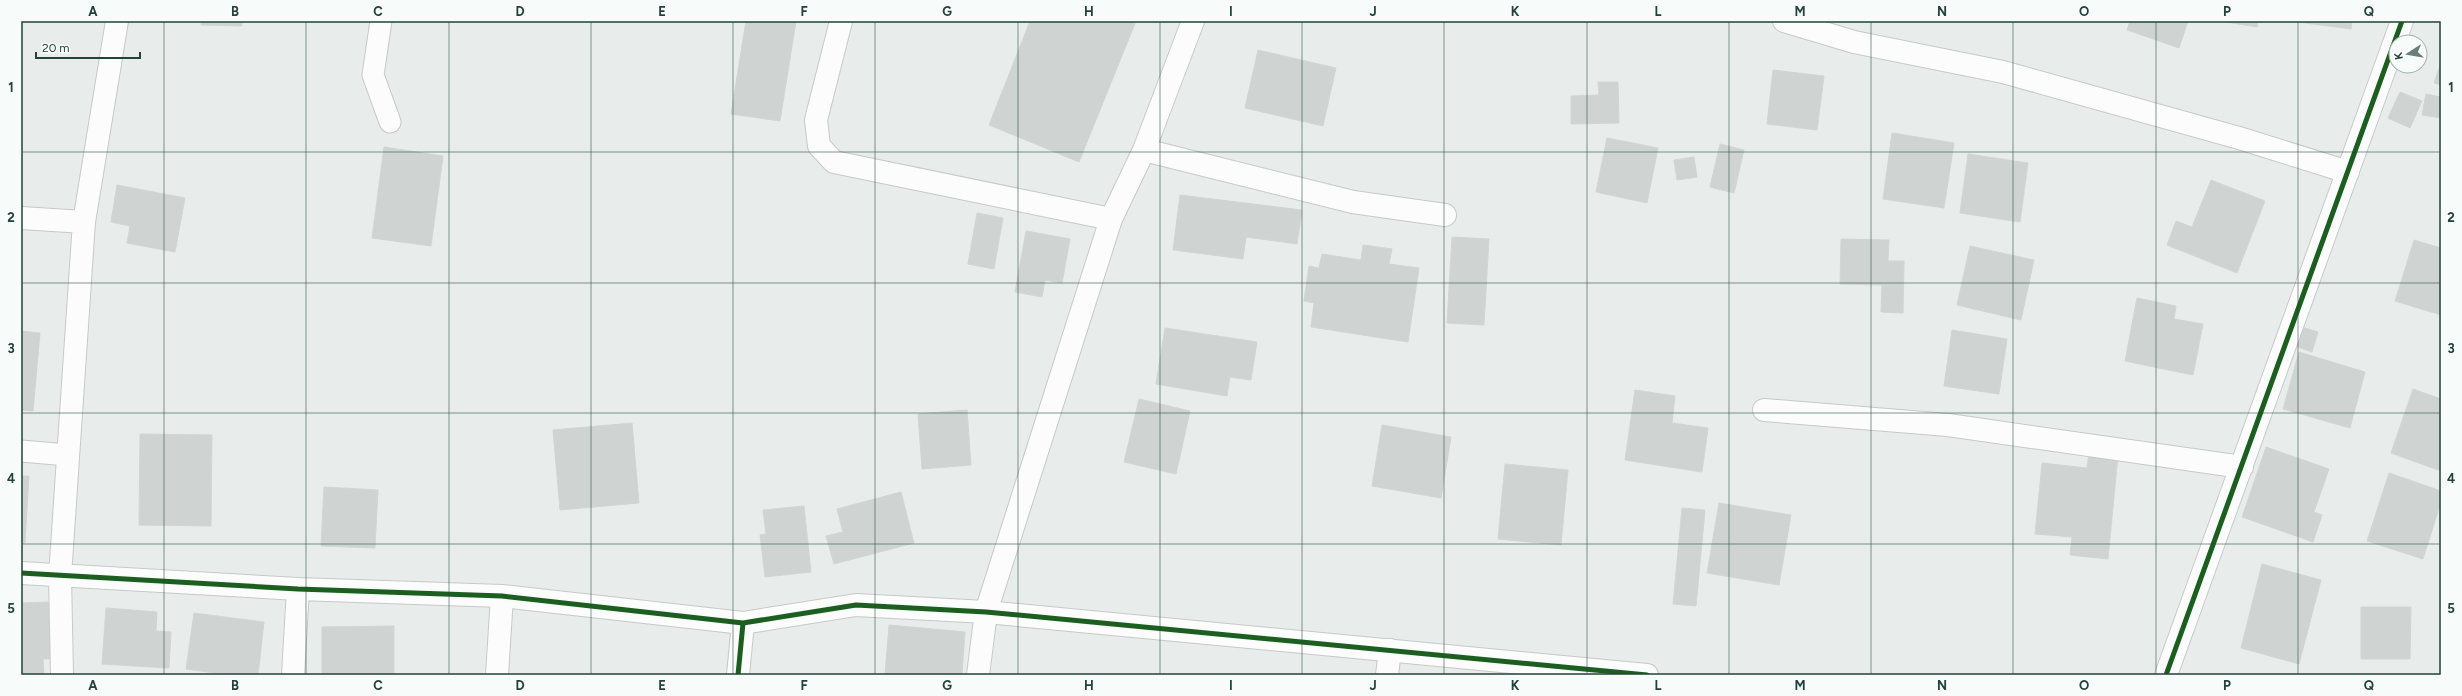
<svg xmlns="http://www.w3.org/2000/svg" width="2462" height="696" font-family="Figtree,sans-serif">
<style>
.building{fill:#cfd4d2;stroke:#d1d6d4}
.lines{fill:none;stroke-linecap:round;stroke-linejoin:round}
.lane-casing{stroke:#c5cac8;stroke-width:23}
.street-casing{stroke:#c5cac8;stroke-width:24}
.lane{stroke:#fcfcfc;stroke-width:21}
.street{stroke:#fcfcfc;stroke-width:22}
.cycleway-casing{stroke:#f7fbf9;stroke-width:8}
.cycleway{stroke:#1b5e20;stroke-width:5}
.grid{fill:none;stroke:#24423a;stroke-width:1;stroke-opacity:0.55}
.neatline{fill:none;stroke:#24423a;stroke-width:1.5}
.grid-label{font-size:13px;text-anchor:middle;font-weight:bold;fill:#24423a}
</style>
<rect width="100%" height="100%" fill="#e8edeb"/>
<path class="building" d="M201,21H242V26L201,25Z
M746,21H796L780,121L731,114Z
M1030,21H1136L1079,162L989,125Z
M2130,21H2188L2179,48L2127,30Z
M2220,21H2258L2257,27Z
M2290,21H2352L2351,29Z
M1258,50L1336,68L1323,126L1245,108Z
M2441,63V85L2434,83Z
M1773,70L1824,76L1817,130L1767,124Z
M1598,82H1618L1619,123L1571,124V96L1599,95Z
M2400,92L2422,101L2410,128L2388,118Z
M2426,94L2441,97V118L2422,115Z
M1892,133L1954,143L1944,208L1883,199Z
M1607,138L1658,148L1647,203L1596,192Z
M1720,144L1744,150L1734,193L1710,187Z
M384,147L443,156L431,246L372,238Z
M1968,154L2028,163L2020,222L1960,213Z
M1694,157L1697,177L1677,180L1674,160Z
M2211,180L2265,201L2237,273L2167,245L2176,221L2192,227Z
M117,185L185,198L175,252L127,243L130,226L111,222Z
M1180,195L1302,210L1297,244L1246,237L1243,259L1173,250Z
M977,213L1003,218L994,269L968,264Z
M1026,231L1070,239L1062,283L1045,280L1042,297L1015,292Z
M1452,237L1489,239L1484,325L1447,323Z
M1841,239L1889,240L1888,261H1904L1903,313L1881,312L1882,285L1840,284Z
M2414,240L2441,248V315L2395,301Z
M1363,245L1392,249L1389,264L1419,268L1408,342L1311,327L1314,303L1304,301L1309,266L1319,268L1322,254L1361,260Z
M1970,246L2034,260L2021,320L1957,305Z
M2137,298L2176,306L2174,319L2203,324L2193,375L2125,361Z
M2298,326L2318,332L2312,352L2292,345Z
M1165,328L1257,342L1251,380L1230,377L1227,396L1156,384Z
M1952,330L2007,339L1999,394L1944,386Z
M21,331L40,333L33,411L21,410Z
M2299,352L2365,372L2350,428L2283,409Z
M2413,389L2441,399V471L2391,453Z
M1635,390L1675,396L1672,423L1708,428L1702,472L1625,460Z
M1139,399L1190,411L1176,474L1124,462Z
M967,410L971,465L922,469L918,414Z
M632,423L639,503L560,510L553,430Z
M1382,425L1451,437L1441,498L1372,486Z
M140,434L212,435L211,526L139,525Z
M2266,447L2329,469L2314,512L2322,515L2313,542L2242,517Z
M2089,453L2118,456L2108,559L2070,555L2072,537L2035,534L2042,463L2087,468Z
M1505,464L1568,470L1561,545L1498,539Z
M2389,473L2441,491V502L2423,559L2367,541Z
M21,476H29L25,543H21Z
M324,487L378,490L375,548L321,546Z
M901,492L914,543L834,564L826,536L843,532L837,509Z
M1719,503L1791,515L1779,585L1707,573Z
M804,506L811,572L765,577L760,535L766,534L763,510Z
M1682,508L1705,510L1696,606L1673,604Z
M2262,564L2321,580L2299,664L2241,648Z
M50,602V659H43L44,675H21V603Z
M2361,607H2411L2410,659H2361Z
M106,608L157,612L156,631L171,632L169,668L102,664Z
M194,613L264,622L258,675H230L186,669Z
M889,625L965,632L962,675H885Z
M394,626V675H322V627Z"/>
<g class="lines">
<g class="lane-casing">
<path id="lane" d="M381,21L373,75L390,122
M21,451L68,455"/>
</g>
<g class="street-casing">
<path id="street" d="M841,21L816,120L819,146L834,162L1111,219
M1784,21L1854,42L2003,72L2239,138L2348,172
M1144,150L1353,202L1445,215
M21,218L84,222
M1764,410L1948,425L2242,467
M21,573L298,589L502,596L743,623
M62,675L60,576L84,222L117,21
M293,675L298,589
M497,675L502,596
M738,675L743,623L856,605L986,612L1647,675
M978,675L986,612L1111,219L1144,150L1193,21
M1387,675L1390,650
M2166,675L2402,21"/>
</g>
<use href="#lane" class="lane"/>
<use href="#street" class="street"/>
<g class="cycleway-casing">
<path id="cycleway" d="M21,573L298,589L502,596L743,623
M738,675L743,623L856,605L986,612L1647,675
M2166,675L2402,21"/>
</g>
<use href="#cycleway" class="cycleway"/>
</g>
<path class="grid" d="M164,21V675M306,21V675M449,21V675M591,21V675M733,21V675M875,21V675M1018,21V675M1160,21V675M1302,21V675M1444,21V675M1587,21V675M1729,21V675M1871,21V675M2013,21V675M2156,21V675M2298,21V675M21,152H2441M21,283H2441M21,413H2441M21,544H2441"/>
<rect width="2462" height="696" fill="none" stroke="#f7fbf9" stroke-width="44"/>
<g transform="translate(2408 54) rotate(258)"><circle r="19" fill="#f7fbf9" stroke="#a3b1ad"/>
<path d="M0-3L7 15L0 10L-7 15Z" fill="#697e78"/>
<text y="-6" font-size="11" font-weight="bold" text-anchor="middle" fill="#24423a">K</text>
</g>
<path d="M36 52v6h104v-6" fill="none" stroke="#24423a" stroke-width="2"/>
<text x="42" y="52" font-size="12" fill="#24423a" stroke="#f7fbf9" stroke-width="3" paint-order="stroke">20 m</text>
<rect x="22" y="22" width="2418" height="652" class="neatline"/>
<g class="grid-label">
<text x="93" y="16">A</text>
<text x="235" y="16">B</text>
<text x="378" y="16">C</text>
<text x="520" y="16">D</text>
<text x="662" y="16">E</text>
<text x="804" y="16">F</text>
<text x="947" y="16">G</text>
<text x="1089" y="16">H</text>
<text x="1231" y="16">I</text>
<text x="1373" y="16">J</text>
<text x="1515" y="16">K</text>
<text x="1658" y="16">L</text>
<text x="1800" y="16">M</text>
<text x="1942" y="16">N</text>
<text x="2084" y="16">O</text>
<text x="2227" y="16">P</text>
<text x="2369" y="16">Q</text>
<text x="11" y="92">1</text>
<text x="2451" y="92">1</text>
<text x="11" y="222">2</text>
<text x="2451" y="222">2</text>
<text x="11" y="353">3</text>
<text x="2451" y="353">3</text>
<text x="11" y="483">4</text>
<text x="2451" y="483">4</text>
<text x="11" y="613">5</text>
<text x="2451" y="613">5</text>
<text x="93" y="690">A</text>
<text x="235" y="690">B</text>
<text x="378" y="690">C</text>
<text x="520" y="690">D</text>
<text x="662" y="690">E</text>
<text x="804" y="690">F</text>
<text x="947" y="690">G</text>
<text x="1089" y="690">H</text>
<text x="1231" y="690">I</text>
<text x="1373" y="690">J</text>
<text x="1515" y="690">K</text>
<text x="1658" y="690">L</text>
<text x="1800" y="690">M</text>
<text x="1942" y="690">N</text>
<text x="2084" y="690">O</text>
<text x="2227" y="690">P</text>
<text x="2369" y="690">Q</text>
</g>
</svg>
